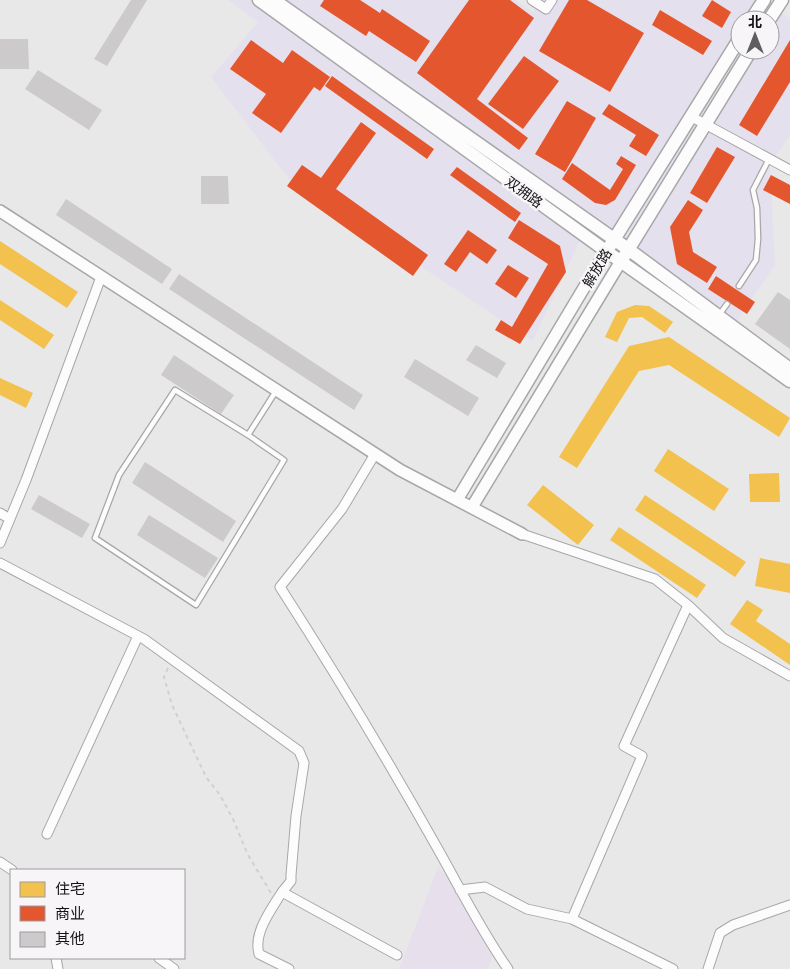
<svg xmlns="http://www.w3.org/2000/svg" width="790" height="969" font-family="'Varela Round','Noto Sans SC',sans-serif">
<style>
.commercial{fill:#e5e0ed;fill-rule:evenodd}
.education{fill:#e7e0ec}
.homes{fill:#f2c14e}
.shops{fill:#e4572e}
.building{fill:#cccacb}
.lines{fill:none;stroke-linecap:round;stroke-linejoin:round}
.service-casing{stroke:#a8a7a8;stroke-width:7}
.minor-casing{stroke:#a8a7a8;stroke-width:11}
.tertiary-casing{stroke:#a8a7a8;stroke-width:14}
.secondary-casing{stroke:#a8a7a8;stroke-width:15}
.path{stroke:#d0d0d1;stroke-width:2;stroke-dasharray:4 4;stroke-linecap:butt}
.service{stroke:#fcfcfc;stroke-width:4.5}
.minor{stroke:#fcfcfc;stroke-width:9}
.tertiary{stroke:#fcfcfc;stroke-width:11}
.secondary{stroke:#fcfcfc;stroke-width:12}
.labels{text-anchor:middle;stroke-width:5;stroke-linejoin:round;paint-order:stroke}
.street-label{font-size:14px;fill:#141314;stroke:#f7f5f8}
</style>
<rect width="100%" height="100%" fill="#e9e8e9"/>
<path class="commercial" d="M228,0H516L533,12L543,0H758L790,18V135L770,165L775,265L736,322L590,219L533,341L288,178L211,77L258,22ZM740,20H770V50H740Z"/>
<path class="education" d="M438,867L450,879L492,957L488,969H399Z"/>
<path class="homes" d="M0,241L78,292L67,308L0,264Z
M0,300L54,335L44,349L0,320Z
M635,305L649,306L673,322L665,333L642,317L629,318L617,342L605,337L617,312Z
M669,337L790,418L779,437L669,365L639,371L577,468L559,457L629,346Z
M0,378L33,393L26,408L0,395Z
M668,449L729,489L714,511L654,471Z
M779,473L780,502H750L749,474Z
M543,485L594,525L578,545L527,505Z
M645,495L746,562L735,577L635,510Z
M619,527L706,585L697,598L610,540Z
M760,558L790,564V593L755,586Z
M747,600L763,610L756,621L790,644V665L730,624Z"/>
<path class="shops" d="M324,0H360L380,13L382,9L430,41L416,62L369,31L366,36L320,6Z
M469,0H510L534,18L477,99L528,138L519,150L417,73Z
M569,0H587L644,33L610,92L539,51Z
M712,0L731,12L722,28L702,16Z
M660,10L712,41L703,55L652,25Z
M251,40L283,63L292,50L330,77L320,91L314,87L281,133L252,113L266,94L230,69Z
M790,40V82L757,136L739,125Z
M524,56L559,81L523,129L488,104Z
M332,76L434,149L427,159L325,86Z
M567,101L596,118L565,172L535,154Z
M609,104L659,135L646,156L629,146L636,135L602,114Z
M361,122L376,133L336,189L428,255L413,276L287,186L302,165L321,178Z
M717,147L735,157L707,203L690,193Z
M621,156L636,165L615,200L606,205L595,203L562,179L572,163L610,190L623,169L616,164Z
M457,167L521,213L515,222L450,175Z
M771,175L790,185V204L763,190Z
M688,200L703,210L689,232L693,252L717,267L707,283L677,264L670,227Z
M519,220L560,246L566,272L520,344L495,330L501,320L512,327L548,264L508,238Z
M468,230L497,250L487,264L470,252L456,272L444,264Z
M508,265L529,278L516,298L495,284Z
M716,276L755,302L747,314L708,289Z"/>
<path class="building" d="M131,0H147L107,66L94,59Z
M0,39H28L29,69H0Z
M38,70L102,110L89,130L25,89Z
M201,176H228L229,204H201Z
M66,199L172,269L162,284L56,215Z
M179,274L363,395L354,410L169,289Z
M778,292L790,300V349L755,324Z
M476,345L506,363L497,378L466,360Z
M174,355L234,395L221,414L161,375Z
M415,359L479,398L468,416L404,377Z
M145,462L236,521L223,542L132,483Z
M39,495L90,524L82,538L31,509Z
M149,515L218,558L205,578L137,535Z"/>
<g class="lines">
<g class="service-casing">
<path id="service" d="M739,286L756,260L758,239L757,208L753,190L769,159
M719,315L727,304
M248,435L175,390L119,475L95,538L196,605L284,460L248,435L276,391"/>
</g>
<g class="minor-casing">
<path id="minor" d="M532,0L546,9L552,0
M692,117L790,170
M375,454L342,509L280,587C334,671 386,757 435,844C459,886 480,929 508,969
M0,513L10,519
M522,534L655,579L688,605L723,638L790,676
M0,543L26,480L101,277
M0,563L144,639L299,751L304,763L296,816L291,875V881L282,892L397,955
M47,834L138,636
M0,862L12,870
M460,890L485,887L527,909L572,919L673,969
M282,892C271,910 253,933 259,954L289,969
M572,919L642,756L624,746L688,605
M56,958L58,969
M159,958L174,969
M708,969L720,933L733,925L790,905"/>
</g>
<g class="tertiary-casing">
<path id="tertiary" d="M0,211L400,470L522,534
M457,500L606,251
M472,507L621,261"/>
</g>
<g class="secondary-casing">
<path id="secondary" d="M259,0L606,251L790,381
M274,0L628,249L790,369
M751,20L764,0
M769,20L782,0
M610,246L740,38
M625,255L751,50"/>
</g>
<path class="path" d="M168,668L164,677L172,705L206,777L220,795L233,819L248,855L271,893"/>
<use href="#service" class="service"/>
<use href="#minor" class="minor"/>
<use href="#tertiary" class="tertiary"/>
<use href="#secondary" class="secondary"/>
</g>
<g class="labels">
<g class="street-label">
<text transform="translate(524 192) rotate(36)" y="5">双拥路</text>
<text transform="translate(597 268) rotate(-59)" y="5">解放路</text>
</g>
</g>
<rect x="10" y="869" width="175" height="90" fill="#f7f5f8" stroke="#9c9b9d"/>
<rect x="20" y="882" width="25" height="15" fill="#f2c14e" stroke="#9c9b9d"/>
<text x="55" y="894" font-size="15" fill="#141314">住宅</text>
<rect x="20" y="906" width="25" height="15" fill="#e4572e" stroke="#9c9b9d"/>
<text x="55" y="919" font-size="15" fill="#141314">商业</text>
<rect x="20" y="932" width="25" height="15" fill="#cccacb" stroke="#9c9b9d"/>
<text x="55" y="944" font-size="15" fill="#141314">其他</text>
<g transform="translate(755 35)"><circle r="24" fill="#f7f5f8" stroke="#9c9b9d"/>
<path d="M0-4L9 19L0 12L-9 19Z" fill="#5f5e5f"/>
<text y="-8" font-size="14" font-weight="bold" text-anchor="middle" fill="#141314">北</text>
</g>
</svg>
